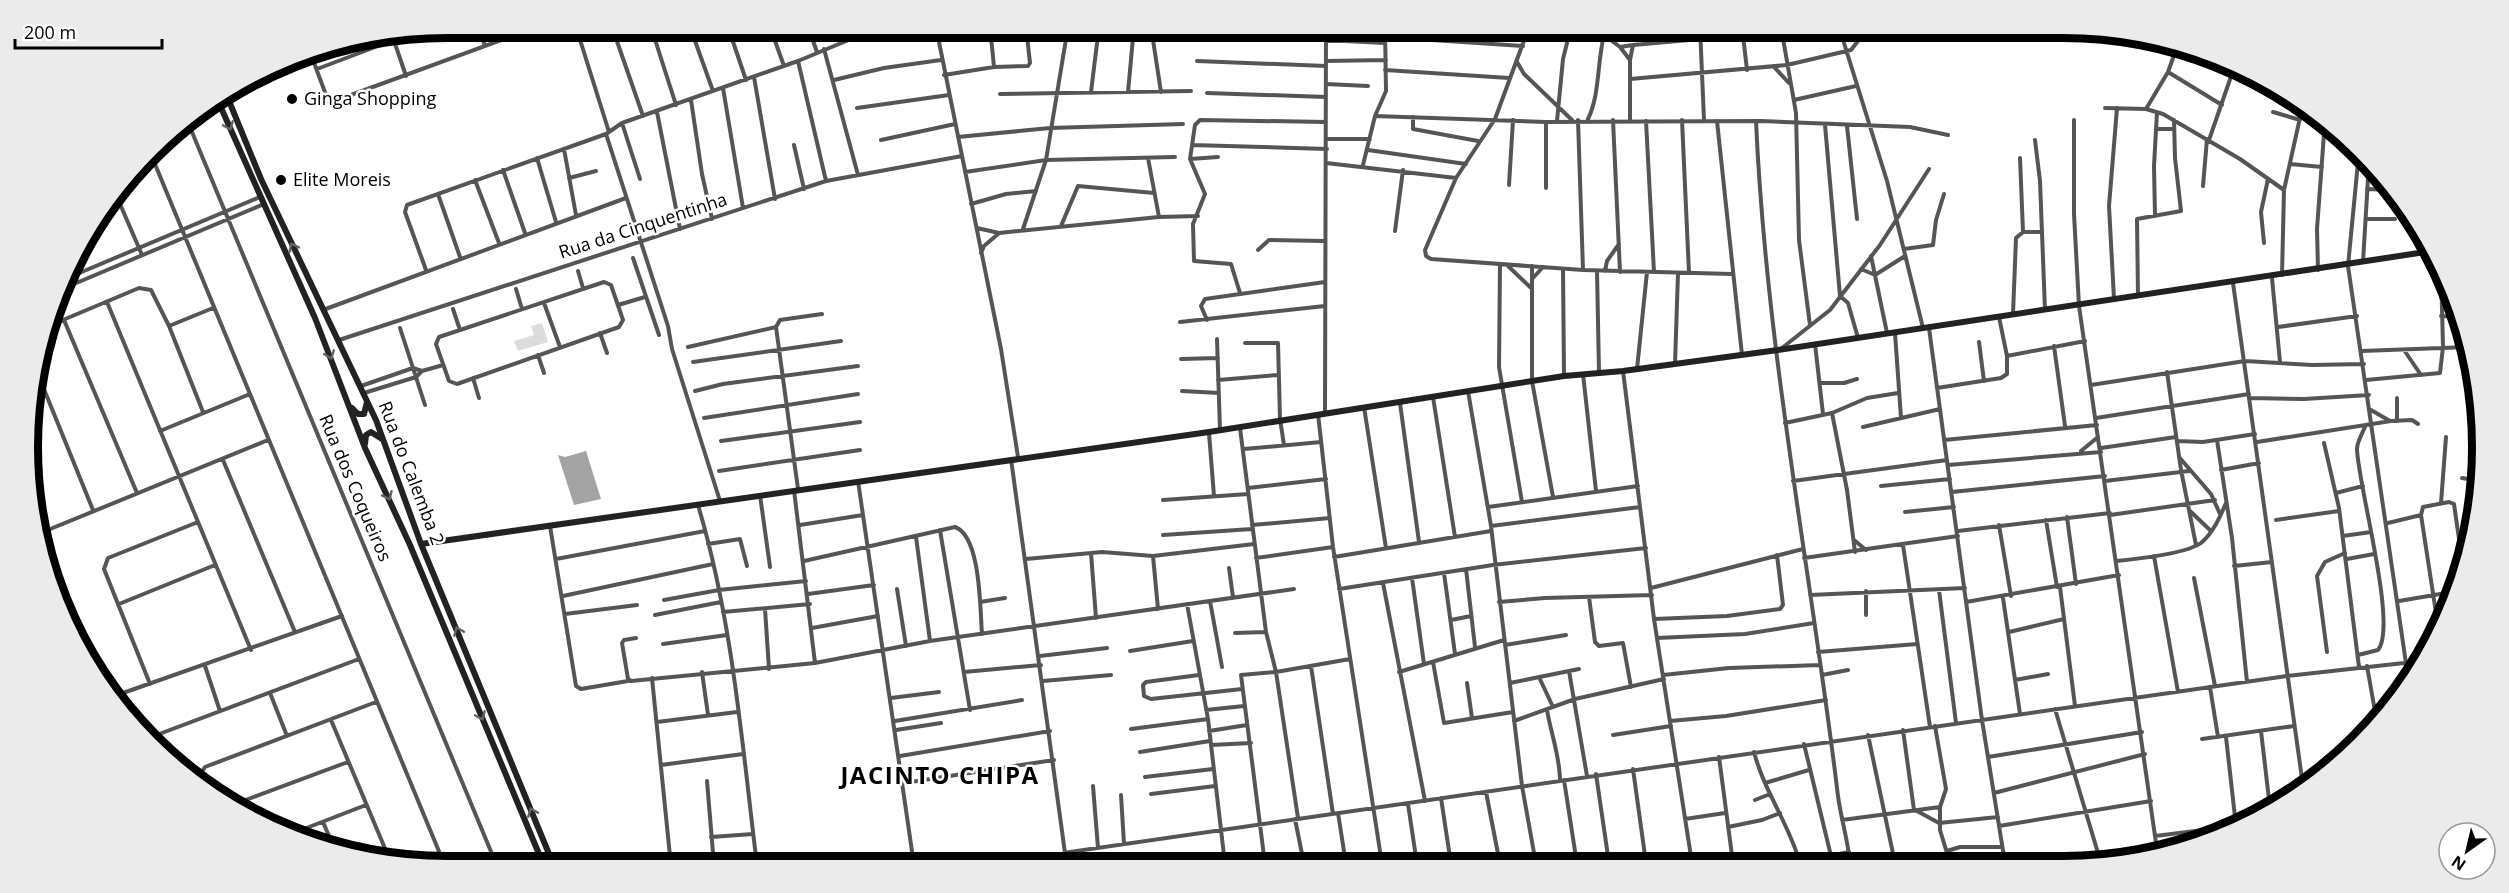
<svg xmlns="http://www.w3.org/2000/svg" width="2509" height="893" font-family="'Open Sans',sans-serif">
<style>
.green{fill:#dcdcdc}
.water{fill:#a3a3a3}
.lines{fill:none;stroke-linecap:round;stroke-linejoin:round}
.street{stroke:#555;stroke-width:4}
.secondary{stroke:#222;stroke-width:6}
.oneway{stroke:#646464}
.poi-dot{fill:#000;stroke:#fff;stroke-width:2}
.labels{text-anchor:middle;stroke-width:5;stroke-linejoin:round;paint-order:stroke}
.poi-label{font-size:18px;fill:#000;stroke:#fff;text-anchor:start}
.street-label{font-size:18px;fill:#000;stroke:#fff}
.district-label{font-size:24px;font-weight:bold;letter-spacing:1.5px;fill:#000;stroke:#fff}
.rim{fill:none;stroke:#000;stroke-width:8}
</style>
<rect width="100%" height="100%" fill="#fff"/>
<path class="green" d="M542,323L548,342L518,351L514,341L534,335L531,326Z"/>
<path class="water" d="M586,451L601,499L574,505L558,455L565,457Z"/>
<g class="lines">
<path class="street" d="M478,27L485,46
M576,27L609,132
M612,27L643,116
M651,27L676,105
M690,27L713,91
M728,27L746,80
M770,27L784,66
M808,27L817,52
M848,27L852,38
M936,27L1001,349L1018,457
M990,27L994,67
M1151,27L1161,92
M1529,27L1495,119L1456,178L1425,250L1426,256L1431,259L1583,270L1732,274
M1593,27L1620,47L1630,60
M1700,27L1704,120
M1742,27L1747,70
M1781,27L1796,113L1799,240L1810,325
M1839,27L1887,181L1923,328
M1572,30L1578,27
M1152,31L1190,29L1208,34L1385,43
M391,32L406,76
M1386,37L1523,46
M1620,47L1633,45
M824,49L858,175
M2198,51L2232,72
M310,52L329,103L537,27
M798,61L826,181
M1197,61L1326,66
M1326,61L1386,60
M1517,62L1524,74L1572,120
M1774,67L1789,83
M317,69L423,29
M1385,70L1509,78
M2168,72L2222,105
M944,75L994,67L1028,66L1030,63L1026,27
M754,77L775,199
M1630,79L1787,65L1851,50L1869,27
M834,80L884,68L941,60
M1326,84L1368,86
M723,88L743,208
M1091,92L1099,27
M1128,92L1134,27
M2272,92L2273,86
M1207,93L1326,97
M1000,94L1191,91
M691,100L702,174L712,219
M1794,100L1856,86
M857,108L949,95
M2105,108L2146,109L2163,114L2240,159L2284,190
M2146,109L2168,72L2178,44
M657,112L680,229
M2273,112L2300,120
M1375,116L1546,122L1761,121L1910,127L1948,135
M1413,117V129L1478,141
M1588,119C1600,94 1597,63 1604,35
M187,120L497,866
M1578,120L1583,270
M1613,120L1620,272
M1682,120L1689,273
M2074,120V214L2079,306L2157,850
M1557,121L1563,59L1571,27
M1630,121V60L1633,45L1701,39
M1646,121L1654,272
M1717,121L1742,355
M1756,121C1766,348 1811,571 1838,796C1841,819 1848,840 1850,863
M1546,122V188
M622,123L640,179
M1825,125L1840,296L1848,303L1858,338
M1847,126L1857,219
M2156,129H2174
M606,134L668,326L672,349L720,501
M958,137L1050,128L1183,124
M1327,139H1370
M881,140L955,124
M2035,140L2040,181L2045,310
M2209,140L2235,65
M794,145L804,189
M1192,145L1327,149
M564,149L576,215
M1368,150L1466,164
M150,152L445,866
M2359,152L2348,266L2408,677
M537,158L556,222
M1148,158L1159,217
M2020,158L2023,232
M1190,159L1218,157
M1326,163L1456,178
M2290,164L2322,167
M1363,165L1375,116L1386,91L1385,27
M503,170L525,233
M965,172L1046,160L1175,157
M569,178L596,171
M475,180L499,243
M1509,185L1513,120
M2203,186L2207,139
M2367,189L2392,190
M114,190L142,255
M438,194L460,257
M971,204L1006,194L1036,191
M2155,216L2154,166L2157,112
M2366,219H2395
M1061,226L1078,186L1154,193
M977,228L999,233L1159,217L1198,216
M1023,229L1046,160L1068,27
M1395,231L1403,170
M2264,243L2261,212L2268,179
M1904,249L1933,245L1936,220L1944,194
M1258,250L1269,240L1324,241
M981,253L984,246L998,234
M1871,256L1887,333
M633,258L659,335
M2363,262L2369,162
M1500,264L1499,367L1522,502
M1507,265L1530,287
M1532,266V381L1553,497
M1563,269L1564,375
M1861,269L1875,275L1905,256
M426,270L405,212L407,205L606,134L622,123L798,61L880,27
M2318,270L2317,229L2325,120
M578,271L583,288
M1597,271L1599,373
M1605,271L1607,261L1619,244
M2282,275L2284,190L2303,104
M2272,278L2280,362
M65,279L260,197
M1532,279L1543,267
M604,282L611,285L623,320L619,327L457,384L449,381L436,344L439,337Z
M2233,283L2303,786
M62,289L264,204
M516,289L522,309
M1240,293L1231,264L1194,261L1193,224L1205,194L1190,159L1195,125L1200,120L1326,122
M2138,296L2137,219L2181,211L2175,158L2174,120
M2441,298H2454
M2114,299L2109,206L2117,108
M107,302L251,650
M544,303L560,347
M618,305L645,297
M453,309L460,330
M323,310L626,198
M2013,314L2016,238L2023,232H2042
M2441,316L2461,317
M1999,317L2007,356
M64,320L137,493
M1207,320L1201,306L1205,299L1325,282
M1180,322L1325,306
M51,325L139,288L151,290L169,326L203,412
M169,326L213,308
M2278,327L2357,316
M400,328L425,405
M1929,328L1982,720L2005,863
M600,333L607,353
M1895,333L1901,418
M1217,339L1220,430
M339,340L826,181L962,156
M1979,342L1984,381
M1245,343H1278L1280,419L1284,445
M1815,344L1823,414
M2054,346L2065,426
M688,347L776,327
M1782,348L1830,310L1880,245L1929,169
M2404,350L2421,375
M2362,351L2468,347
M538,355L544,373
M1181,359L1218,358
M693,362L841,341
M1675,364L1678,273
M1637,369L1647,272
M1623,371L1654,619L1692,863
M37,372L93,510
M2167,372L2181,470L2196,545
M1583,374L1596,491
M473,378L479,398
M1218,380L1277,375
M2366,380L2440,373L2443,347L2441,270
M1820,383H1844L1857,379
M2091,385L2245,361L2312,365L2364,364
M361,386L413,368L422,371L443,365
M1937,388L2001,378L2007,374V356L2085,341
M695,391L723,384L858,366
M1182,391L1219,393
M1468,391L1491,526L1522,786L1536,864
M364,393L416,377L422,371
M1433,397L1455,537
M2250,398L2304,399L2369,395
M2397,398V421
M1400,403L1419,542
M1364,407L1386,548
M2371,410L2390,421
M1325,413L1326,27
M1832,413L1847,490L1855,552
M1318,414L1333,547L1382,864
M704,418L858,394
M2096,418L2249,394
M2477,421L2479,401
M1785,423L1832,413L1867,398L1898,393
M1863,427L1940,409
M1240,428L1266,632L1276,672L1298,818
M160,431L250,394
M1209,433L1214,496
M1944,440L2097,425
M2217,440L2232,538L2247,682
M721,441L860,422
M2177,441L2203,442L2255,434
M2257,442L2391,421L2412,420L2418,424
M2324,443L2339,508L2359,667
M2101,448L2176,437
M1244,449L1321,442
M2081,451L2098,437
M2179,457L2211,494L2220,514
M1011,459L1065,853
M223,460L295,632
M1948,465L2101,452
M2221,470L2259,463
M719,471L860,450
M2462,478L2480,481
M858,481L914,865
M1793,481L1947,460
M2105,481L2189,471
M1881,486L1950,479
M1248,488L1326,479
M798,489L776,327L780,320L822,314
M794,490L815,663
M1952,492L2105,476
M2336,493L2363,486
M760,495L770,567
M1163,500L1248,494
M2441,503L2446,437
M698,505C733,622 742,745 757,865
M1488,507L1638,486
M2190,511L2211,531
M1905,512L1954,507
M2110,515L2215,500
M2067,517L2076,584
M2046,520L2057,587
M2276,520L2339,511
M2388,523L2421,515
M800,525L863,515
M1252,525L1330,518
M1999,525L2011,596
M550,526L576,686L581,689L628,681
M1491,526L1640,507
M940,530L970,710
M1958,531L2110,513
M37,532L101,680L105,685L123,693L342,616
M38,534L268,440
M1163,535L1252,529
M2343,536L2371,532
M916,537L930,641
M1854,540L1866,550
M708,544L740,539L747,566
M1903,545L1930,727
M1091,553L1096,618
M1153,556L1158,609
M2154,556L2178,692
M1334,557L1491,531
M1256,558L1333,547
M1804,558L1958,536
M556,559L705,531
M1026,559L1102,552L1153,556L1254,544
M2347,559L2374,554
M804,561L955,527C981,536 980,610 982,634
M2117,561C2137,559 2186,554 2201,543C2213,533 2220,517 2226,503
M2234,566L2272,562
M1229,568L1233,597
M1466,569L1475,647
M1444,573L1455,654
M1412,578L1424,664
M2194,578L2215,686
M1383,583L1425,801
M2060,587L2075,706
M1651,588L1803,549
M897,589L906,646
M1339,589L1493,565L1646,548
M1939,590L1956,723
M1866,591V615
M808,594L874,585
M1810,595L1965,588
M563,596L713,564
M1589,597L1595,642L1599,646L1623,643L1631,687
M2003,598L2020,714
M664,600L719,590L806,581
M1210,601L1222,667
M2399,601L2452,592
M980,602L1005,598
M1499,602L1545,598L1652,595
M1966,602L2119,575
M119,604L215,565
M1187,604L1208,719L1225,864
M765,609L769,669
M723,612L810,604
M565,614L637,605
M655,615L721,602
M1654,619L1727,616L1780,609L1783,605L1777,555
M1451,620L1471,616
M2438,626L2421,515L2423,507L2449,502L2454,504L2463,567
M812,628L878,616
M2009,632L2064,619
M1235,633L1266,632
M636,638L624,640L622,643L628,679L631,681L815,663L930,641L1294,589
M1657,638L1745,634L1814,623
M663,644L727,635
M1505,645L1566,635
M1130,651L1193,641
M1818,652L1917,644
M2327,652L2317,576L2325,562L2345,553
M2358,655L2378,650C2398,626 2358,486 2357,449C2357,442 2362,434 2365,427
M1040,656L1107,648
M1433,662L1444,723L1513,712
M205,666L220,711
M1311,666L1333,814
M2367,666L2376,717
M1569,671L1587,776
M702,672L708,715
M964,672L1041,665
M1399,672L1504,640
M1199,675L1146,682L1143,685L1144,696L1151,699L1242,689
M1663,675L1729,668L1820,665
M1822,675L1848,670
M1539,677L1553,707
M652,678L671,866
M2015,680L2048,674
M1043,681L1111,675
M1467,683L1472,718
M1510,683L1579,669
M150,684L104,569L108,558L198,522
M2210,687L2218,737
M270,693L287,736
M891,698L939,692
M2055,709L2098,853
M1206,710L1244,706
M1547,710C1551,734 1560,756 1560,781
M331,720L389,858
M895,721L1022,700
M1514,721L1575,699L1664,679
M1670,721L1726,716L1826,700
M657,722L737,712
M1935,726L1946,789L1940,807V830L1950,863
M1131,729L1208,719
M896,730L941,723
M1903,730L1914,810
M1209,731L1247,725
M2261,731L2270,808
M1613,735L1671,726
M1868,735L1895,863
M2226,737L2236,826
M146,739L359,659
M2202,739L2294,726
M1804,744L1831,856
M1211,745L1251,743
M2337,749L2351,747
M1140,752L1210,741
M1754,752C1764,791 1789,824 1800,863
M900,756L1050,731
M1719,757L1733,863
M1988,757L2142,732
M348,762L243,801L230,799L202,786L199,776L205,767L376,702
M661,765L743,754
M1633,769L1646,863
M1596,774L1609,863
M1145,777L1213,769
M1564,780L1577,864
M707,781L714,865
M904,783L1054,760
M1765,783L1809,770
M1093,786L1098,848
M1486,792L1500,864
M1994,793L2145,754
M1151,794L1215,786
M1121,795L1124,844
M1441,798L1451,864
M1755,800L1770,794
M1408,804L1417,864
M1917,811L1939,823L1998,817
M1338,813L1346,864
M1295,819L1304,864
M1685,819L1725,813
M1842,820L1940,807
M323,822L335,850
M1999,826L2151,801
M1728,827L1762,820L1780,813
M296,832L366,805
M2155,836L2236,826
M711,837L753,834
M1947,851L1960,847H2002
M1796,863L1849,852
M2025,863L2156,847
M1265,864L1241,675L1276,672L1350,659
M979,865L2287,676L2422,661"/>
<path class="secondary" d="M227,96L261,179L376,420L421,544L554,866
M218,101L315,318L365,448L410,545L544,866
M352,408L358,414H364L367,402
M365,444L366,435L371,432L382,439
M421,544L1209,432L1564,376L1623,371L1778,350L2432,251"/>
</g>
<defs><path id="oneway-chevron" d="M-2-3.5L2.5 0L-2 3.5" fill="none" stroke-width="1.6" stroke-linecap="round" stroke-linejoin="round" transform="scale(1.5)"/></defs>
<g class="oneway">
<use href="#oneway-chevron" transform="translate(229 126) rotate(67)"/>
<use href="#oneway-chevron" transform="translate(293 247) rotate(-115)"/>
<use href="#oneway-chevron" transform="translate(330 355) rotate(69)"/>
<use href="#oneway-chevron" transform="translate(388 496) rotate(66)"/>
<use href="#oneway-chevron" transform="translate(458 631) rotate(-113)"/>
<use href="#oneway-chevron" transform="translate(481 716) rotate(67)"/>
<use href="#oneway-chevron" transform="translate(532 812) rotate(-112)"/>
</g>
<g class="poi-dot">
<circle cx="292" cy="99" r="6"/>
<circle cx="281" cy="180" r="6"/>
</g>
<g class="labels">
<g class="poi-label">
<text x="304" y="105">Ginga Shopping</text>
<text x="293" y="186">Elite Moreis</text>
</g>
<g class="street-label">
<text transform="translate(643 226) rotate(-18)" y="6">Rua da Cinquentinha</text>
<text transform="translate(411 473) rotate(69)" y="6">Rua do Calemba 2</text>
<text transform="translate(355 488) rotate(67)" y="6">Rua dos Coqueiros</text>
</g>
<g class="district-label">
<text x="940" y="784">JACINTO CHIPA</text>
</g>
</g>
<path d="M0 0H2509V893H0ZM447 38H2063A409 409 0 0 1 2472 447V447A409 409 0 0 1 2063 856H447A409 409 0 0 1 38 447V447A409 409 0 0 1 447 38Z" fill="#ebebeb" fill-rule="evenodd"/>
<path class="rim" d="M447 38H2063A409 409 0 0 1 2472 447V447A409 409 0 0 1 2063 856H447A409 409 0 0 1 38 447V447A409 409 0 0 1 447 38Z"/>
<g transform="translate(2467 851) rotate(214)"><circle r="28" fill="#ffffff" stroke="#999999" stroke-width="1.5"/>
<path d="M0-4.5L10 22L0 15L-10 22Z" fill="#000000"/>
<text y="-9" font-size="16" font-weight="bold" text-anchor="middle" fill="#000000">N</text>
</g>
<path d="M15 39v9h147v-9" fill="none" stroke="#000000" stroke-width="3"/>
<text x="24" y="39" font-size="18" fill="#000000" stroke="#ffffff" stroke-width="4.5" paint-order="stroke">200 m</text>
</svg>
